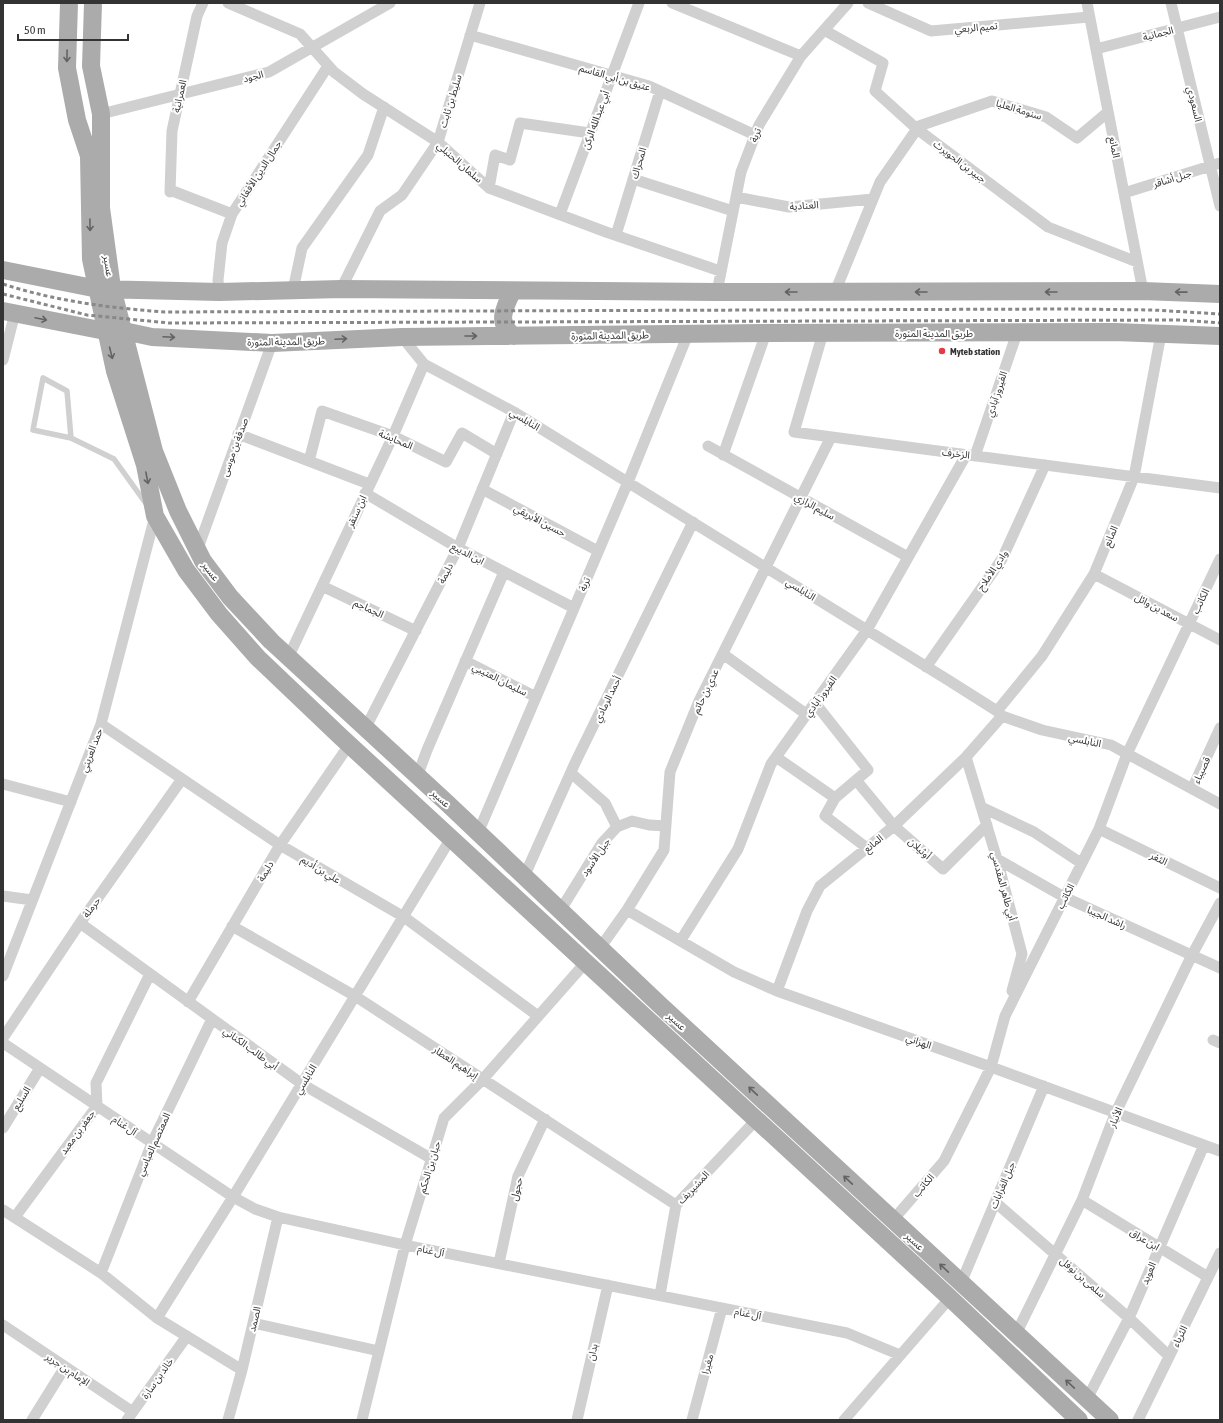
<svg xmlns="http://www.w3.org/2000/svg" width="1223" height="1423" font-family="'Asap Condensed','Noto Sans Arabic',sans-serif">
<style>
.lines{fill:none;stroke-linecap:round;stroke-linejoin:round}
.service{stroke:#d0d0d0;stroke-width:5.5}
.minor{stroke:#d0d0d0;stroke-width:11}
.primary{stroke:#ababab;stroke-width:18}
.rail{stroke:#888;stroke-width:3;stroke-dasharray:4 3;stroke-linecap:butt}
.oneway{stroke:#636363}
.poi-dot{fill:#e63946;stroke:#fff;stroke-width:1.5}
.labels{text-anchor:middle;stroke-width:4;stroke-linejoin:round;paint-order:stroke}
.street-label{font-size:10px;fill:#333;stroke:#fff}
.poi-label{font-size:10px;font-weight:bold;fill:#333;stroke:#fff;text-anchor:start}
</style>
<rect width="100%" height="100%" fill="#fff"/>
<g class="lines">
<path class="service" d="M71,438L67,391L43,378L33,430L71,438L114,459L147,505"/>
<path class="minor" d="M228,3L300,34L334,72L363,94L438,142L489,188L606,232L720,271
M672,3L801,56
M868,3L931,31L1089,17
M1087,3L1143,291
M1171,3L1220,206
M824,30L883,63L875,91L917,129L1048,227L1137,262
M470,35L649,86L755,135
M1096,49L1220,17
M101,114L269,72L390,3
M633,179L733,211
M489,188L495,155L510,160L520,123L590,133
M170,190L232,214
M170,192L172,131L197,16L203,3
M1124,193L1220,163
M736,197L789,207L873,199
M560,214L639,3
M616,235L660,91
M341,289L380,211L402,195L438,142L480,3
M293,290L302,248L368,155L384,107
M219,292L218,280L222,243L232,214L328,66
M717,292L741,172L759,125L801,56L848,3
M835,292L880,182L919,126L992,101L1046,117L1077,138L1108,112
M823,333L794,432L1220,488
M402,337L424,364L514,412L948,680L997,711L1002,716L1042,730L1111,745L1220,804
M3,360L15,313
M238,434L369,484
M708,446L908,557
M723,455L766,333
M975,456L1017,333
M309,461L322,411L393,436L446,462L462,433L497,454
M482,489L598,551
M365,493L458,548L574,608
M197,551L272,343
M1094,574L1220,640
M322,586L416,631
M723,654L806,714
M288,658L393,436L424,364
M465,661L536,697
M926,667L1002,559L1045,465
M815,703L868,770L835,798L825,816L867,848
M997,711L1042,656L1094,574L1134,477L1161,334
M101,724L280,845L404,917L538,1016
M365,729L458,548L514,412
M776,757L835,798
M966,757L997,859L1022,954L1012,991
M571,773L605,803L617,827
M417,777L427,750L504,572
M856,780L894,826L943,869L987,825
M3,784L71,802
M1192,789L1220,728
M981,807L1034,832L1081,863
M1099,829L1220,888
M478,833L628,482L688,334
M997,859L1064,897L1220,968
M524,877L575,763L693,522
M3,896L32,900
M627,910L734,972L777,991L991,1067L1220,1151
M560,911L602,843L617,827L632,821L649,825L666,826
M80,923L302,1084L432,1159
M232,926L355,996L676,1205
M681,940L738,849L771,764L867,630L966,455
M600,948L627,910L664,850L670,772L699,701L831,437
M3,976L101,724L155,516
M777,991L807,911L820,886L894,826L966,757L1002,716
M188,1002L280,845L349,745
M3,1038L80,923L182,779
M1213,1040L1220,1043
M3,1043L233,1197L255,1209L278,1217L405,1245L847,1333L900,1355
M3,1128L40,1068
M1082,1200L1208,1277
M995,1202L1129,1318L1169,1356
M3,1210L101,1273L157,1318L242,1370
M15,1217L97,1106L96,1083L150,974
M893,1220L944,1161L991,1067L1005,1016L1099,829L1127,754L1220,559
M499,1263L518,1176L545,1119
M101,1273L152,1143L212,1019
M961,1283L1044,1086
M660,1295L676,1205L757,1119
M157,1318L233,1197L451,838
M253,1323L379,1351
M3,1325L133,1412
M1016,1334L1082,1200L1115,1114L1192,955L1220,903
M1087,1399L1129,1318L1204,1145
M32,1420L65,1367
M127,1420L187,1336
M228,1420L242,1370L278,1217
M362,1420L405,1245L444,1118L483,1079L586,962
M577,1420L608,1285
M692,1420L722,1308
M844,1420L950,1298
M1138,1420L1220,1253"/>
<path class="primary" d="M69,3L67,68L77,120L89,156L91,259L115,371L145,465L155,516L186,570L219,614L258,658L341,737L950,1298L1079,1420
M93,3L91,66L101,114V208L112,288L154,451L178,511L203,561L230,597L271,641L447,803L660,1005L1110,1420
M3,270L98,289L219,292L341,289L717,292L1143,291L1220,294
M512,292C504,308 496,324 514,336
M3,311L105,331H124L152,337L272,343L402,337L766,333L1115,332L1220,336"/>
<path class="rail" d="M3,284C55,301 110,308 165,312L1068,309L1153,310L1220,314
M3,294L87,315L169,323L1181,320L1220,323"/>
</g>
<defs><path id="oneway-shaft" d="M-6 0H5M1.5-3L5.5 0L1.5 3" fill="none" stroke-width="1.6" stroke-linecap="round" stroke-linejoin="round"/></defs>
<g class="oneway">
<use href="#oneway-shaft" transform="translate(67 56) rotate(91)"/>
<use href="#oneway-shaft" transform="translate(90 225) rotate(89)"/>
<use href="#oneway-shaft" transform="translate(791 292) rotate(180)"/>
<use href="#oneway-shaft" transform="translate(921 292) rotate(180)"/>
<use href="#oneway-shaft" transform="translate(1051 292) rotate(180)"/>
<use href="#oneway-shaft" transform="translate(1181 292) rotate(-179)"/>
<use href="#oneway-shaft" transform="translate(41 319) rotate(12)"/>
<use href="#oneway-shaft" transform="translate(471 336)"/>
<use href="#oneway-shaft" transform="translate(169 337) rotate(3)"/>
<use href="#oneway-shaft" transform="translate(341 339) rotate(-3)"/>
<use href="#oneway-shaft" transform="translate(111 353) rotate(76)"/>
<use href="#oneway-shaft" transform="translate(147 478) rotate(79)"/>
<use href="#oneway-shaft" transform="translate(753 1091) rotate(-137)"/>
<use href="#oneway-shaft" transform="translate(848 1180) rotate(-137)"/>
<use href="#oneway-shaft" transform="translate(944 1268) rotate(-137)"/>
<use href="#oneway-shaft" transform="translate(1070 1384) rotate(-137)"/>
</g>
<circle class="poi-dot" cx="942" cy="351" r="4"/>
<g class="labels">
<g class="street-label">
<text transform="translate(976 27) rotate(-5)" y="4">تميم الربعي</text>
<text transform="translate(1158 33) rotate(-14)" y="4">الجمانية</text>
<text transform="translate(253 76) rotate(-15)" y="4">الجود</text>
<text transform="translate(615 77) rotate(16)" y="4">عتيق بن أبي القاسم</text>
<text transform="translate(179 96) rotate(-77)" y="4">العمرانية</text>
<text transform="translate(450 101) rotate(-73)" y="4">سليط بن ثابت</text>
<text transform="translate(1195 104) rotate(76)" y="4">السعودي</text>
<text transform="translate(1019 109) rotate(17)" y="4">سنومة العليا</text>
<text transform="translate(595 120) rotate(-70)" y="4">أبي عبدالله الركن</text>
<text transform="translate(755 135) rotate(-69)" y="4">تربة</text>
<text transform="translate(1115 147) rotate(79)" y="4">المانع</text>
<text transform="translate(960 161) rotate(37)" y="4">جبير بن الحويرث</text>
<text transform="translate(460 162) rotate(41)" y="4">سلمان الحنبلي</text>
<text transform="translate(638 163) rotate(-73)" y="4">المحراك</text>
<text transform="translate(258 173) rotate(-57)" y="4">جمال الدين الأفغاني</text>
<text transform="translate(1172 178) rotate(-17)" y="4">جبل أشاقر</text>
<text transform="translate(804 205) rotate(-4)" y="4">العنادية</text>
<text transform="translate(109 266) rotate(82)" y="4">عسير</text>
<text x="934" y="337">طريق المدينة المنورة</text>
<text transform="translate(610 335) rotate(-1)" y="4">طريق المدينة المنورة</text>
<text transform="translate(286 341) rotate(-1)" y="4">طريق المدينة المنورة</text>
<text transform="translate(996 394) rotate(-72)" y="4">الفيروز آبادي</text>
<text transform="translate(525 419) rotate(31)" y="4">النابلسي</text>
<text transform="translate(396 439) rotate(23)" y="4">المحابشة</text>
<text transform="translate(234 447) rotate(-70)" y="4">صدقة بن موسى</text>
<text transform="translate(956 453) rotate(7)" y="4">الزخرف</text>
<text transform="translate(815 506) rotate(29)" y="4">سليم الرازي</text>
<text transform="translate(356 511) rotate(-65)" y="4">ابن سنقر</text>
<text transform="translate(540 520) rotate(28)" y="4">حسين الأبريقي</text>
<text transform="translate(1110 536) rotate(-67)" y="4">المانع</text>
<text transform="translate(468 553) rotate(28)" y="4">ابن الديبع</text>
<text transform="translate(992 570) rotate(-56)" y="4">وادي الأملاح</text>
<text transform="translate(211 571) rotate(53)" y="4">عسير</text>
<text transform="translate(445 573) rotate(-63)" y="4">دليمة</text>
<text transform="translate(584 584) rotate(-67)" y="4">تربة</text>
<text transform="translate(801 589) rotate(32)" y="4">النابلسي</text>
<text transform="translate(1200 601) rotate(-64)" y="4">الكاتب</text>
<text transform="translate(1157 607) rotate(28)" y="4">سعد بن وائل</text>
<text transform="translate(369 608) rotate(25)" y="4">الجماجم</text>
<text transform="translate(500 679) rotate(27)" y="4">سليمان العتيبي</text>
<text transform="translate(705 691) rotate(-65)" y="4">عدي بن حاتم</text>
<text transform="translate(820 696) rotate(-54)" y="4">الفيروز آبادي</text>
<text transform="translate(607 699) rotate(-64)" y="4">أحمد الرمادي</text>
<text transform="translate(1085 740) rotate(12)" y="4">النابلسي</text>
<text transform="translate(91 750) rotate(-69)" y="4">حمد العريني</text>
<text transform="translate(1201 770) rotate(-65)" y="4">قصيباء</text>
<text transform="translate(441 798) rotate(42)" y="4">عسير</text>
<text transform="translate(873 843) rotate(-39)" y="4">المانع</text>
<text transform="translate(920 848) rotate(42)" y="4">أوثيلان</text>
<text transform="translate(595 857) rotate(-56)" y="4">جبل الأسود</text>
<text transform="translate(1159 858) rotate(26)" y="4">الثغر</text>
<text transform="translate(321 869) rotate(31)" y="4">علي بن أديم</text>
<text transform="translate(265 871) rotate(-60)" y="4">دليمة</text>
<text transform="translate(1004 886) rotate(75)" y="4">أبي طاهر المقدسي</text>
<text transform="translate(1065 896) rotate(-63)" y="4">الكاتب</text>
<text transform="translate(91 907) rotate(-54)" y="4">حرملة</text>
<text transform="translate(1107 917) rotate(24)" y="4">راشد الجيبا</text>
<text transform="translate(677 1021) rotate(43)" y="4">عسير</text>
<text transform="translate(919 1041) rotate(19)" y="4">الهزاني</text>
<text transform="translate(251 1048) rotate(36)" y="4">أبي طالب الكناني</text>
<text transform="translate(456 1062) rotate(33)" y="4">إبراهيم العطار</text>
<text transform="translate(305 1079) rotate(-59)" y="4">النابلسي</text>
<text transform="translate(21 1098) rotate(-59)" y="4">السليع</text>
<text transform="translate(1115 1117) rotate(-67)" y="4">الأنبار</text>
<text transform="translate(125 1125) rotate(34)" y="4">آل غنام</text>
<text transform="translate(77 1132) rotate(-54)" y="4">جعفر بن معبد</text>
<text transform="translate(153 1144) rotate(-66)" y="4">المعتصم العباسي</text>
<text transform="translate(429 1167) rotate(-73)" y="4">حبان بن الحكم</text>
<text transform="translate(923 1185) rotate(-49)" y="4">الكاتب</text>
<text transform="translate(1002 1185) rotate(-67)" y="4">جبل الغرابات</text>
<text transform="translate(693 1187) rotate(-47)" y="4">المشيريف</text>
<text transform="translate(516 1189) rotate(-76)" y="4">حجول</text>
<text transform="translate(1145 1239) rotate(31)" y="4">ابن عراق</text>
<text transform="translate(915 1241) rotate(43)" y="4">عسير</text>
<text transform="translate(431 1250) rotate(11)" y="4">آل غنام</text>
<text transform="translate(1148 1273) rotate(-67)" y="4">العويد</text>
<text transform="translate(1083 1277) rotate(41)" y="4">سلمى بن نوفل</text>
<text transform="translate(748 1313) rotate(11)" y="4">آل غنام</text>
<text transform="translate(254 1319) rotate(-77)" y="4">الصمد</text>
<text transform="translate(1179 1336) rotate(-64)" y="4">الثرياء</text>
<text transform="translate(592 1352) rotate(-77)" y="4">بدان</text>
<text transform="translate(707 1364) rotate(-75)" y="4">مغيرا</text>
<text transform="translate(68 1369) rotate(34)" y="4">الإمام بن جرير</text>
<text transform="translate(157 1378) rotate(-55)" y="4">خالد بن سارة</text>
</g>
<g class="poi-label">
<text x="950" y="355">Myteb station</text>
</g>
</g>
<rect width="1223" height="1423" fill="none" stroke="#333333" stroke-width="8"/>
<path d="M18 34v6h110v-6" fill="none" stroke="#333333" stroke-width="2"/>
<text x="24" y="34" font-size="12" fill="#333333" stroke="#ffffff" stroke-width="3" paint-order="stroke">50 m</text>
</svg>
